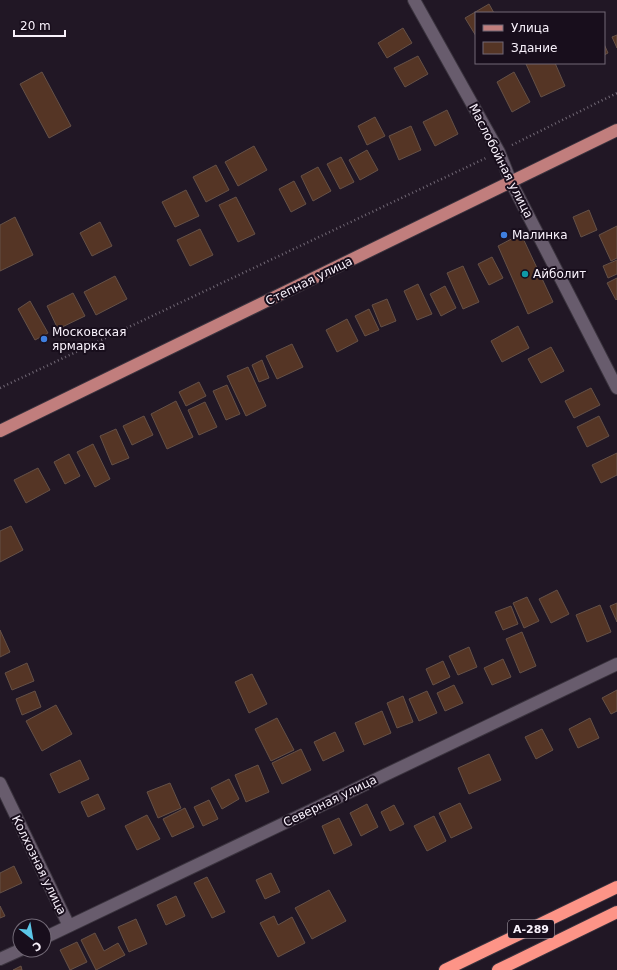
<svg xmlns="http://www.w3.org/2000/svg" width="617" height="970" font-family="'DejaVu Sans',sans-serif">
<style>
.building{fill:#553525;stroke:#655147}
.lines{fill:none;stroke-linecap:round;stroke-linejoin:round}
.minor-casing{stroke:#3a333e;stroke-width:14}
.major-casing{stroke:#3a333e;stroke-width:14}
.highway-casing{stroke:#3a333e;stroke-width:14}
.path{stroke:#726976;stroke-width:2.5;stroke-dasharray:1 3;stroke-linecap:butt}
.minor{stroke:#685c6d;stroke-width:12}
.major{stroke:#c17e7d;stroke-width:12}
.highway{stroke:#fd9487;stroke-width:12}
.shop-dot{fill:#3f7fe0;stroke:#180e1c;stroke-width:1.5}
.culture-dot{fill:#0f9aa8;stroke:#180e1c;stroke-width:1.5}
.labels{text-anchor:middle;stroke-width:4;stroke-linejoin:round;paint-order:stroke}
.shield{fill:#180e1c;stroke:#b6aeb9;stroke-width:1}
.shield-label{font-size:11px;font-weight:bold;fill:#f9f2fc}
.street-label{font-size:12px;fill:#f9f2fc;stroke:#180e1c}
.poi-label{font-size:12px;fill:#f9f2fc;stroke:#180e1c;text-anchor:start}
</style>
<rect width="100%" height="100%" fill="#211725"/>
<path class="building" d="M489,4L494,13H476V36L465,18Z
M403,28L412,43L387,58L378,43Z
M617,35V48L612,37Z
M604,44L608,53L604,55Z
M418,56L428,74L405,87L394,68Z
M529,63H555L565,86L541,97L526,64Z
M42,72L71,126L49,138L20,84Z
M514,72L530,102L512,112L497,82Z
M447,110L458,134L435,146L423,122Z
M375,117L385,136L367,145L358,126Z
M411,126L421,150L399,160L389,136Z
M254,146L267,170L238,186L225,162Z
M367,150L378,170L360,180L349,160Z
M341,157L354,182L340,189L327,164Z
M216,165L229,190L206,202L193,177Z
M318,167L331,191L313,201L301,176Z
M294,181L306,204L291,212L279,189Z
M186,190L199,216L175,227L162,202Z
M236,197L255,234L238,242L219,205Z
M589,210L597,230L581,237L573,217Z
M15,217L33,255L0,271V225Z
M100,222L112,246L92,256L80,233Z
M617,226V258L611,261L599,235Z
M200,229L213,255L190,266L177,240Z
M521,234L553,302L528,314L498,246Z
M492,257L503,278L489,285L478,264Z
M617,260V274L608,278L603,266Z
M463,266L479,302L463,309L447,273Z
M115,276L127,299L96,315L84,292Z
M617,278V299L616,300L607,283Z
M418,284L432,314L417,320L404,291Z
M445,286L456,308L441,316L430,294Z
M73,293L85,316L58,329L47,306Z
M387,299L396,321L381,327L372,305Z
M30,301L48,333L35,340L18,309Z
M369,309L379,330L365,336L355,316Z
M347,319L358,341L337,352L326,330Z
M518,326L529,348L502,362L491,341Z
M292,344L303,367L277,379L266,356Z
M551,347L564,371L541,383L528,359Z
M262,360L269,378L259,382L252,365Z
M248,367L266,406L246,416L227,376Z
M199,382L206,396L186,406L179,392Z
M227,385L240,414L226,420L213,391Z
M591,388L600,405L574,418L565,401Z
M176,401L193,437L167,449L151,414Z
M205,402L217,427L199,435L188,410Z
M144,416L153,435L132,445L123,426Z
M599,416L609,436L587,447L577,427Z
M116,429L129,458L112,465L100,436Z
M93,444L110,479L95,487L77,452Z
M617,453V475L601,483L592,465Z
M69,454L80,476L65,484L54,462Z
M38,468L50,490L26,503L14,480Z
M11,526L23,550L0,562V531Z
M557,590L569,614L551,623L539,599Z
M527,597L539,621L524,628L513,603Z
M617,603V622L610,606Z
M600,605L611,632L587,642L576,615Z
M511,606L518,624L503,630L495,612Z
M0,630L10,652L0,657Z
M522,632L536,666L520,673L506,639Z
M469,647L477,667L458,675L449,656Z
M503,659L511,677L492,685L484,668Z
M443,661L450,677L433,685L426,669Z
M27,663L34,681L12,690L5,673Z
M252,674L267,704L249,713L235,682Z
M454,685L463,703L445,711L437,693Z
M617,690V711L611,714L602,698Z
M35,691L41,707L22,715L16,699Z
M427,691L437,713L419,721L409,699Z
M403,696L413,722L397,728L387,703Z
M56,705L72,734L42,751L26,721Z
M382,711L391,733L364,745L355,723Z
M277,718L294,750L271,761L255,729Z
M590,718L599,738L578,748L569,729Z
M542,729L553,750L536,759L525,737Z
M335,732L344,751L323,761L314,742Z
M301,749L311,770L282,784L272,763Z
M489,754L501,780L469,794L458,768Z
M80,760L89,779L59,793L50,774Z
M258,765L269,792L246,802L235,775Z
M229,779L239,799L222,809L211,788Z
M170,783L181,808L158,818L147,792Z
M98,794L105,809L88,817L81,802Z
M209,800L218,819L203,826L194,807Z
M460,803L472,828L451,838L439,813Z
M367,804L378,827L361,836L350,813Z
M394,805L404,824L390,831L381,812Z
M185,808L194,827L172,837L163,819Z
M147,815L160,839L137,850L125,826Z
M434,816L446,841L427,851L414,826Z
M339,818L352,845L334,854L322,826Z
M14,866L22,883L0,893V873Z
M271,873L280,892L265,899L256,880Z
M207,877L225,912L212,918L194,883Z
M329,890L346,921L312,939L295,908Z
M176,896L185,916L166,925L157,905Z
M0,906L5,916L0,918Z
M274,916L278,925L292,917L305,943L278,957L260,923Z
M136,919L147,944L129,952L118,927Z
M95,933L104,951L118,943L125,955L96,970L81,940Z
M77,942L87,962L70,970L60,950Z
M21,966L22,970H13Z"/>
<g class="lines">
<g class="minor-casing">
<path id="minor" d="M414,0L499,152L511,182L617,388
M0,783L69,926
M44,938L617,664
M0,959L20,950"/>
</g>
<g class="major-casing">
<path id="major" d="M0,431L617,130"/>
</g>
<g class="highway-casing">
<path id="highway" d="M445,970L617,887
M498,970L617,912"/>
</g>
<path class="path" d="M512,145L617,93
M0,388L486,158"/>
<use href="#minor" class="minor"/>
<use href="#major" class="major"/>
<use href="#highway" class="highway"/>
</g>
<g class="shop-dot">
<circle cx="504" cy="235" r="4"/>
<circle cx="44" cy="339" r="4"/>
</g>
<circle class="culture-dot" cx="525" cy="274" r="4"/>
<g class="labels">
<rect class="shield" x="508" y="920" width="46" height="18" rx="3"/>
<g class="shield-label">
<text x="531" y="933">А-289</text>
</g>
<g class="street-label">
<text transform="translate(501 161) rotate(63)" y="4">Маслобойная улица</text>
<text transform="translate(309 281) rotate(-26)" y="4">Степная улица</text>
<text transform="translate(330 801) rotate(-26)" y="4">Северная улица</text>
<text transform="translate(39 865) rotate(64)" y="4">Колхозная улица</text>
</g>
<g class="poi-label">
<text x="512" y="239">Малинка</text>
<text x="533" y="278">Айболит</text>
<text x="52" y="336">Московская<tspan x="52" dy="14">ярмарка</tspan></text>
</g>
</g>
<rect x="475" y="12" width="130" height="52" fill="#180e1c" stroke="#726976"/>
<rect x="483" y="25" width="20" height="6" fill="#c17e7d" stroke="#726976"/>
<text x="511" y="32" font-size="12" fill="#f9f2fc">Улица</text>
<rect x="483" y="42" width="20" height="12" fill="#553525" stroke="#726976"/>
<text x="511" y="52" font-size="12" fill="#f9f2fc">Здание</text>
<g transform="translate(32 938) rotate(149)"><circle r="19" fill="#180e1c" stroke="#726976"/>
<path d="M0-3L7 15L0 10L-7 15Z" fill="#5cc7e8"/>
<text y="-6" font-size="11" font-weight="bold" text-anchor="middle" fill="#f9f2fc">С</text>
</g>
<path d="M14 30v6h51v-6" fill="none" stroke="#f9f2fc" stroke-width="2"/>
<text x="20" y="30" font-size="12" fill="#f9f2fc" stroke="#180e1c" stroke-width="3" paint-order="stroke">20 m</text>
</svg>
